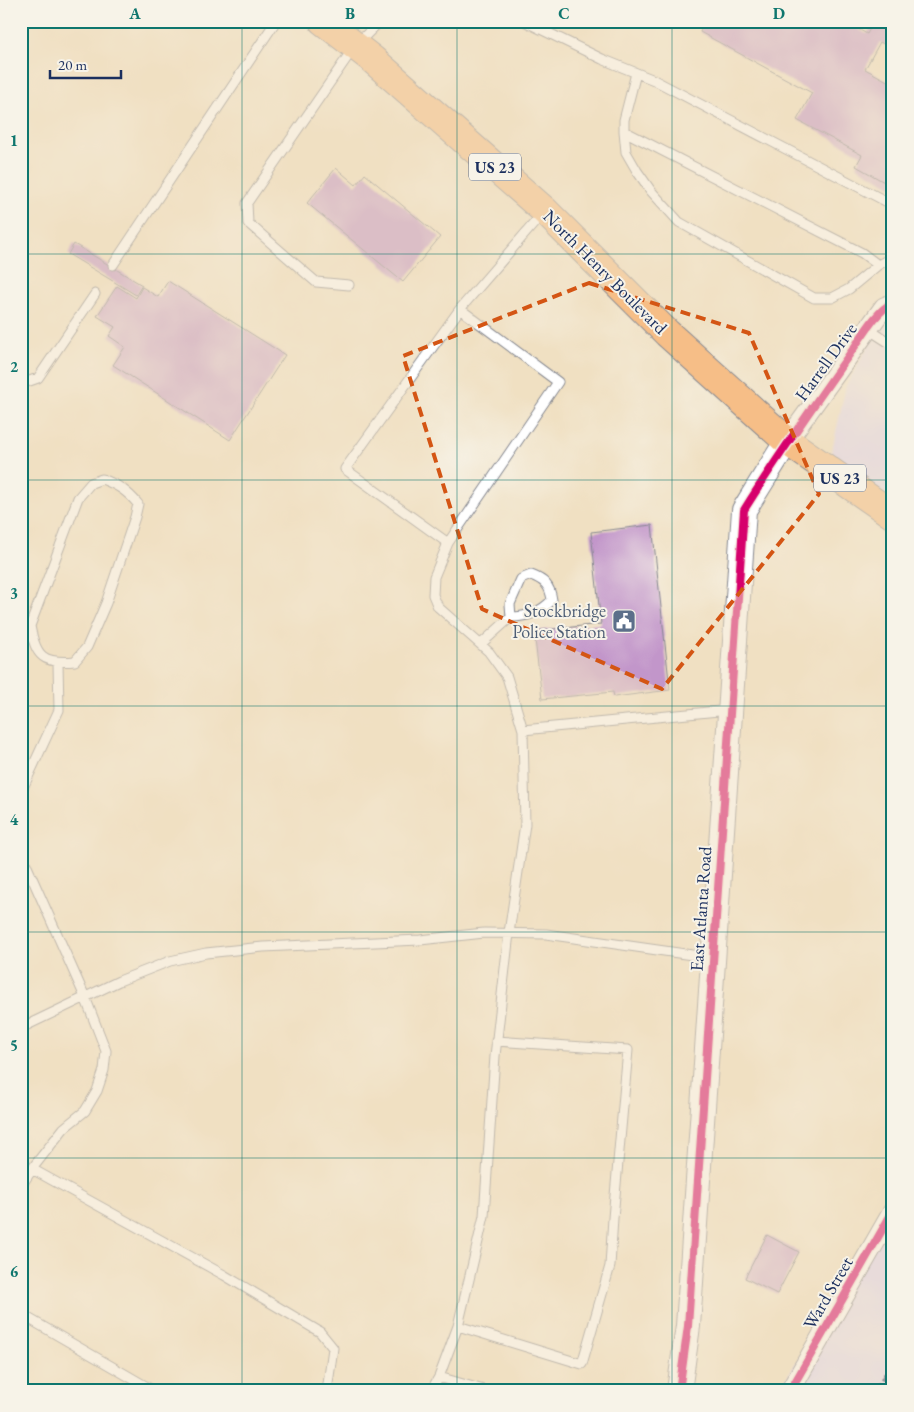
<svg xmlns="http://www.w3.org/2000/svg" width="914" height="1412" font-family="'EB Garamond',serif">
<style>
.built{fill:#ddd5f6}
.building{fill:#c296ca}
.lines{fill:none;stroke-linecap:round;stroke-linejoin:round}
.service-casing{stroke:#868890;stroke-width:11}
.minor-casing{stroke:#868890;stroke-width:21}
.tertiary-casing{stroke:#868890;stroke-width:26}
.trunk-casing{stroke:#868890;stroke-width:30}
.service{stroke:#fff;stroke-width:9}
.minor{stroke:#fff;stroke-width:19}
.tertiary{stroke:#fff;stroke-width:24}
.trunk{stroke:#f6be87;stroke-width:28}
.rail{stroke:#1b2f5e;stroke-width:4;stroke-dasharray:8 4;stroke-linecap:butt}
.cycleway-casing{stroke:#f7f3e8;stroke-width:11}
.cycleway{stroke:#d6006c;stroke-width:8}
.marked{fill:none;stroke:#d45514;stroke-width:4;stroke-dasharray:10 6;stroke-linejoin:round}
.grid{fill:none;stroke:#0f766e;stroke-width:1;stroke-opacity:0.55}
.labels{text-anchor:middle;stroke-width:4;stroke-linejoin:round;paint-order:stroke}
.shield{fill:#f7f3e8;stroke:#5d6a87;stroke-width:1}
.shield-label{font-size:16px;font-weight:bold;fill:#1b2f5e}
.street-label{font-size:18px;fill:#1b2f5e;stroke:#f7f3e8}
.service-label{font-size:18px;fill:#4e5e75;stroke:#f7f3e8;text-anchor:end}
.neatline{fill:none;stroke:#0f766e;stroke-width:2}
.grid-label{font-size:16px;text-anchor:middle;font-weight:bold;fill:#0f766e}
</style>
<rect width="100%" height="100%" fill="#f7f3e8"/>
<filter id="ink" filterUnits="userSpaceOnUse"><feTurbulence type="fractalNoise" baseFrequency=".02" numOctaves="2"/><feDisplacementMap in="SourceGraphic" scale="10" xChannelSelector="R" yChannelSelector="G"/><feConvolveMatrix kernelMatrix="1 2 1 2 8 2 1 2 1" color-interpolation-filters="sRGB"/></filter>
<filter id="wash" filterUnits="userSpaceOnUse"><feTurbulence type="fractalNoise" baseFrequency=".0096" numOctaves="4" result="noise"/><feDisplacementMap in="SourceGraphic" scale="20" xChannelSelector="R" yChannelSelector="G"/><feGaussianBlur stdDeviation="1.12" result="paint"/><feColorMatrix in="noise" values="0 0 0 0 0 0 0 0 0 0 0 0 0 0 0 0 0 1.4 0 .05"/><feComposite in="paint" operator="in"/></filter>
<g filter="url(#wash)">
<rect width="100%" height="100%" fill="#f0e0c2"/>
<path class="built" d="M890,307H893V498L829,464L846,386Z
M893,1208V1391H778L874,1240Z"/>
<g id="blocks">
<path class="building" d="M705,21H844L867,34L874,21H893V49L880,42L865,69L893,84V187L856,166L862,155L797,120L812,93L700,32Z
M336,168L356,185L365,174L440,237L403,282L307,203Z
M74,244L142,285L136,295L68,254Z
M168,281L285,355L230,440L113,365L125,347L109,336L115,327L97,316L117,286L136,298L142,287L158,297Z
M652,525L670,690L614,697L613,692L542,699L534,631L601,624L591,532Z
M767,1235L799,1252L777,1294L745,1278Z"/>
</g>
</g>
<g filter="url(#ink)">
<use href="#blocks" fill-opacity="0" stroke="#868890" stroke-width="1"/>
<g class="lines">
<g class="service-casing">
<path id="service" d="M524,21L602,59L654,80L893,205
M636,73L624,120V131L626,152L637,171L651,191L679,222L814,298H832L849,289L878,265L893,257
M624,131L862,253L878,265
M113,265L276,21
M349,285L316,282L248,223L247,203L355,46L380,21
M460,309L345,469L448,543L558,382L460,309L543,213
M868,329L893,345
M21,384L38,378L95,294
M102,479C118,485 127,491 138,504L135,517L106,603L87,647L75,661C43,664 36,657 30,626L78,498L91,483Z
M448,543L434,577L433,595L438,607L489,652L507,677L523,730L525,824L509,933L495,1056L484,1216L458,1326L439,1377L487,1391
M481,644L511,617C527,617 541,612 552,600C550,585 544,580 531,575L521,579L510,604L511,617
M523,730L729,710
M21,792L59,710L58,663
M21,853L85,997L106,1051L104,1070L97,1091L85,1111L64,1128L35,1165L21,1186
M21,1028L119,981L170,961L206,953L263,947L420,940L484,933L546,934L713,958
M32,1169L224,1275L320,1332L333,1348L327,1391
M21,1314L154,1391
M458,1326L582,1364L610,1266L613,1218L628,1050L496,1041
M431,1391L439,1377"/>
</g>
<g class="minor-casing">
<path id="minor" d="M787,441L884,307L893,303
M790,1391L893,1211"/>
</g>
<g class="tertiary-casing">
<path id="tertiary" d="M679,1391L688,1326L744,510L787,441"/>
</g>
<g class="trunk-casing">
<path id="trunk" d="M323,21L372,59L545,211L667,333L787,441L893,515"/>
</g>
<use href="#service" class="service"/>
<use href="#minor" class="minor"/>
<use href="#tertiary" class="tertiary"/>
<use href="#trunk" class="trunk"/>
<path class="rail" d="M876,1391L893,1360"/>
<g class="cycleway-casing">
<path id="cycleway" d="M679,1391L688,1326L744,510C777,457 813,406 849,355C861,339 875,311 893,303
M790,1391L893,1211"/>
</g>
<use href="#cycleway" class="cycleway"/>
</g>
</g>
<path d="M0 0H914V1412H0ZM589,283L749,333L819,494L662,689L482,609L403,356Z" fill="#f0e0c2" fill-opacity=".55" fill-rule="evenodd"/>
<path class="marked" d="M589,283L749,333L819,494L662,689L482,609L403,356Z"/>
<path class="grid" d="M242,21V1391M457,21V1391M672,21V1391M21,254H893M21,480H893M21,706H893M21,932H893M21,1158H893"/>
<defs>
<g id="civic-square" transform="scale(1.25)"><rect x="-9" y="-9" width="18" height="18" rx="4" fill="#5c6f8a" stroke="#f7f3e8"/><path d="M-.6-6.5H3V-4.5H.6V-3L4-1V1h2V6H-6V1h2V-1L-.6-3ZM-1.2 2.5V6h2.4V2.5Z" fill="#fff"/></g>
</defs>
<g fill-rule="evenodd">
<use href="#civic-square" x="624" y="621"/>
</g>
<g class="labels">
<g class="shield">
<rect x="469" y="153.5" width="52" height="27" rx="4"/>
<rect x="814" y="464.5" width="52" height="27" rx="4"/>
</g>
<g class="shield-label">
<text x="495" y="173">US 23</text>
<text x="840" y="484">US 23</text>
</g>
<g class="street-label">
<text transform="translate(605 272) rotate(45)" y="6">North Henry Boulevard</text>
<text transform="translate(826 362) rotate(-54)" y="6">Harrell Drive</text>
<text transform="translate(701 909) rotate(-86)" y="6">East Atlanta Road</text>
<text transform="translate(828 1293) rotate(-60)" y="6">Ward Street</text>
</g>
<g class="service-label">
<text x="606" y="617">Stockbridge<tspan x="606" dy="21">Police Station</tspan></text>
</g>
</g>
<rect width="914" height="1412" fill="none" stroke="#f7f3e8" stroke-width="55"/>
<path d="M50 70v8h71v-8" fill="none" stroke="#1b2f5e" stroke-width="2.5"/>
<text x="58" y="70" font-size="15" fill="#1b2f5e" stroke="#f7f3e8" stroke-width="4" paint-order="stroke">20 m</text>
<rect x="28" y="28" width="858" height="1356" class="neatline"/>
<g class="grid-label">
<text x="135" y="19">A</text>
<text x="350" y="19">B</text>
<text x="564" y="19">C</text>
<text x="779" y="19">D</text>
<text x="14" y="146">1</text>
<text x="14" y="372">2</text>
<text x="14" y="599">3</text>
<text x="14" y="825">4</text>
<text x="14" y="1051">5</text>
<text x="14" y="1277">6</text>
</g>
</svg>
